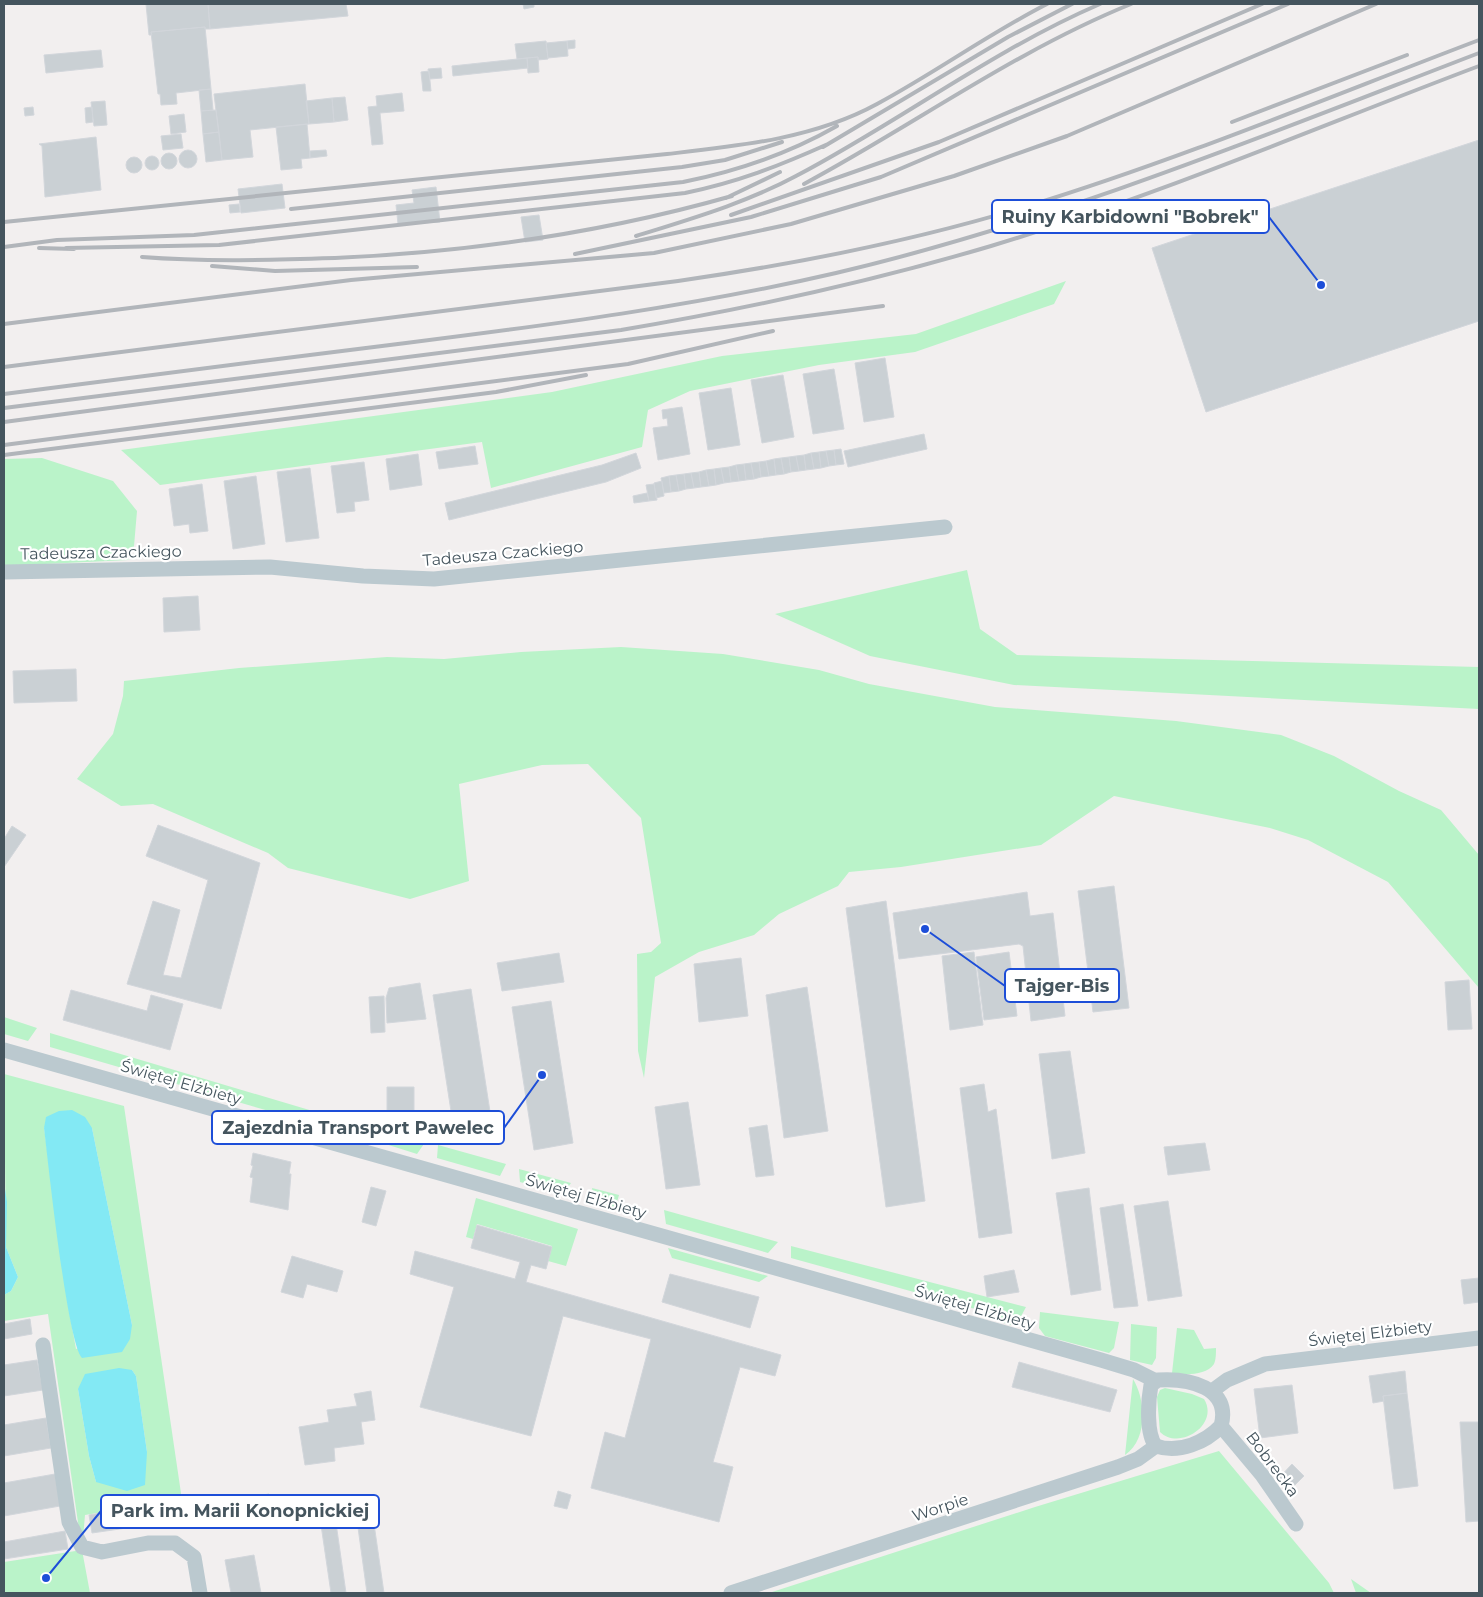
<svg xmlns="http://www.w3.org/2000/svg" width="1483" height="1597" font-family="Montserrat,sans-serif">
<style>
.green{fill:#baf3c9;fill-rule:evenodd}
.water{fill:#83e9f4}
.building{fill:#cad0d4;stroke:#d2d6db}
.lines{fill:none;stroke-linecap:round;stroke-linejoin:round}
.minor{stroke:#bbc9cf;stroke-width:15}
.rail{stroke:#b1b5ba;stroke-width:4}
.labels{text-anchor:middle;stroke-width:4.5;stroke-linejoin:round;paint-order:stroke}
.street-label{font-size:16px;fill:#45555e;stroke:#fff}
.leader{fill:none;stroke:#1d4ed8;stroke-width:2}
.callout-dot{fill:#1d4ed8;stroke:#fff;stroke-width:2}
.callout{fill:#fff;stroke:#1d4ed8;stroke-width:2}
.callout-label{font-size:18px;text-anchor:middle;font-weight:bold;fill:#45555e}
</style>
<rect width="100%" height="100%" fill="#f2efef"/>
<path class="green" d="M1066,281L1054,304L915,352L819,365L690,391L648,410L642,447L491,488L482,442L160,485L121,450L552,392L722,356L916,334Z
M42,458L113,481L137,511L134,546L128,560L4,566V459Z
M967,570L980,629L1017,655L1479,667V709L1014,685L870,656L775,614Z
M621,647L723,654L819,670L869,684L995,707L1176,721L1281,735L1334,756L1399,791L1441,810L1479,855V988L1388,882L1308,840L1270,828L1114,796L1041,845L901,867L849,872L838,886L779,914L754,935L699,952L655,977L644,1078L638,1051L637,954L651,952L661,943L641,818L588,764L542,765L459,784L469,881L410,899L288,868L268,853L153,804L121,806L77,779L113,734L123,696L124,681L239,668L387,657L444,659L521,652Z
M4,1017L37,1028L28,1041L4,1034Z
M50,1033L343,1120L353,1122L344,1132C245,1105 148,1075 50,1047Z
M4,1074L124,1106L182,1500L187,1508L167,1511L165,1502L85,1515L82,1550L90,1593H4V1562L82,1550L48,1314L4,1321V1295L11,1291L18,1277L6,1247ZM44,1127L92,1128L132,1325L76,1349L67,1299ZM132,1370L136,1376L147,1452L96,1482L89,1456L78,1389Z
M371,1127L426,1141L417,1154L376,1141Z
M438,1145L506,1164L500,1176L437,1158Z
M519,1169L571,1183L563,1194L520,1182Z
M592,1188L619,1195L615,1209L595,1203Z
M476,1198L578,1229L566,1266L548,1261L552,1246L477,1224L473,1239L466,1237Z
M664,1210L778,1242L768,1253L666,1224Z
M791,1246L1026,1307L1018,1322L1011,1325L994,1320L997,1315L791,1258Z
M668,1248L768,1276L759,1282L672,1258Z
M1040,1312L1119,1322L1114,1348L1109,1353L1045,1336L1039,1328Z
M1131,1324L1157,1327L1156,1358L1152,1365L1130,1360Z
M1177,1328L1194,1330L1204,1349L1216,1348C1216,1353 1216,1360 1214,1364C1206,1376 1184,1375 1172,1373Z
M1133,1379C1146,1400 1148,1440 1125,1455Z
M1165,1388L1192,1394L1204,1399C1220,1425 1179,1451 1160,1432L1157,1397L1160,1390Z
M1219,1451L1329,1583L1334,1593H769L1035,1507Z
M1351,1579L1371,1593H1356Z"/>
<path class="water" d="M72,1110L85,1117L92,1128L132,1325L130,1339L122,1352L82,1358C67,1342 48,1161 44,1128L46,1117L59,1111Z
M4,1182L7,1202L6,1247L18,1277L11,1291L4,1295Z
M119,1368L132,1370L136,1376L147,1452L145,1485L127,1491L96,1482L89,1456L78,1389L85,1374Z"/>
<path class="building" d="M146,4H208L210,29H205V27L151,32L152,35H149Z
M208,4H346L348,16L210,29Z
M523,4H534V7L524,9Z
M205,27L211,89L176,93L177,104L161,105L160,94H158L151,32Z
M575,40V48L568,49L567,41Z
M546,41L548,59L538,60V57L517,59L515,44Z
M567,41L568,56L548,58L546,43Z
M101,50L103,67L46,73L44,55Z
M538,57L539,72L528,73L527,58Z
M527,58L528,68L453,76L452,66Z
M441,68L442,78L430,79L428,69Z
M429,71L431,91H423L421,72Z
M305,84L309,124L250,130L253,157L222,160L214,94Z
M211,89L213,110L201,111L199,90Z
M402,93L404,111L380,113L383,144L372,145L368,107L377,106L376,96Z
M345,97L348,120L334,122L332,98Z
M332,98L334,122L309,124L306,101Z
M105,101L107,125L94,126L91,102Z
M33,107L34,115L25,116L24,108Z
M92,107L93,122L86,123L85,108Z
M216,110L219,132L203,134L201,111Z
M184,114L186,132L171,134L169,116Z
M307,124L310,158L301,159L302,168L281,170L276,127Z
M219,132L222,160L206,162L203,134Z
M181,134L183,148L163,150L161,136Z
M96,137L101,190L45,197L42,146L39,144Z
M1479,140V321L1206,412L1152,248Z
M179 159a9 9 0 1 1 18 0a9 9 0 1 1-18 0Z
M326,150L327,156L310,158V151Z
M161 161a8 8 0 1 1 16 0a8 8 0 1 1-16 0Z
M145 163a7 7 0 1 1 14 0a7 7 0 1 1-14 0Z
M126 165a8 8 0 1 1 16 0a8 8 0 1 1-16 0Z
M282,184L285,208L241,213L238,189Z
M436,187L440,222L398,224L396,205L414,203L412,190Z
M239,204L240,212L230,213L229,205Z
M539,215L543,240L525,242L521,217Z
M885,358L894,417L864,422L855,363Z
M834,369L844,429L813,434L803,374Z
M783,375L794,437L762,443L751,380Z
M731,388L740,445L708,450L699,393Z
M682,407L690,454L658,460L653,428L668,426L667,418L663,419L662,410Z
M924,434L927,449L848,467L844,451Z
M475,446L478,464L439,469L436,452Z
M841,449L844,464L836,465L834,450Z
M834,450L836,465L829,466L826,451Z
M826,451L829,466L821,468L819,452Z
M819,452L821,468L814,469L811,453Z
M636,453L641,468L606,482L449,520L445,503L602,465Z
M811,453L814,469L806,470L804,455Z
M418,454L422,485L390,490L386,459Z
M804,455L806,470L799,471L796,456Z
M796,456L799,471L791,472L789,457Z
M789,457L791,472L784,474L781,458Z
M781,458L784,474L776,475L774,459Z
M774,459L776,475L769,476L766,461Z
M766,461L769,476L761,477L759,462Z
M364,462L369,500L354,502L355,511L337,513L331,466Z
M759,462L761,477L754,479L751,463Z
M751,463L754,479L746,480L744,464Z
M744,464L746,480L739,481L736,465Z
M736,465L739,481L731,482L729,467Z
M729,467L731,482L724,483L721,468Z
M310,468L319,538L286,542L277,472Z
M721,468L724,483L716,485L714,469Z
M714,469L716,485L709,486L706,470Z
M706,470L709,486L701,487L699,472Z
M699,472L701,487L694,488L691,473Z
M691,473L694,488L686,489L684,474Z
M684,474L686,489L679,491L676,475Z
M676,475L679,491L671,492L669,476Z
M256,476L265,544L233,549L224,481Z
M669,476L671,492L664,493L661,478Z
M662,481L664,496L656,498L654,483Z
M202,484L208,531L190,533L189,524L174,526L169,489Z
M654,484L657,500L649,501L646,485Z
M647,493L649,501L634,503L633,496Z
M198,596L200,630L164,632L163,598Z
M76,669L77,701L14,703L13,671Z
M158,825L260,863L221,1009L127,984L153,901L180,910L163,975L181,978L208,880L146,856Z
M12,826L26,835L4,867V839Z
M1114,886L1129,1008L1093,1012L1078,891Z
M1027,892L1030,916L1053,913L1065,1016L1031,1021L1023,946L1019,944L899,959L893,913Z
M886,901L925,1201L886,1207L846,908Z
M974,952L983,1025L950,1030L942,956Z
M1009,952L1017,1016L984,1020L976,957Z
M559,953L564,982L502,991L497,963Z
M741,958L748,1016L699,1022L694,964Z
M1469,980L1472,1029L1448,1030L1445,982Z
M420,983L426,1019L387,1023L386,998L389,988Z
M807,987L828,1131L784,1138L766,995Z
M471,989L491,1118L453,1124L433,995Z
M71,990L147,1011L151,995L183,1004L170,1050L63,1020Z
M384,996L385,1032L371,1033L369,997Z
M551,1001L573,1143L534,1150L512,1007Z
M1070,1051L1085,1153L1052,1159L1039,1054Z
M984,1084L988,1112L996,1109L1012,1233L979,1238L960,1088Z
M387,1087H414V1115H387Z
M688,1102L700,1185L666,1189L655,1107Z
M767,1125L774,1175L756,1177L749,1128Z
M1205,1143L1210,1170L1168,1175L1164,1147Z
M253,1153L291,1162L289,1174H291L288,1210L250,1202L253,1178L250,1177L253,1166L251,1165Z
M371,1187L386,1191L376,1226L362,1222Z
M1089,1188L1101,1290L1071,1295L1056,1193Z
M1168,1201L1182,1296L1148,1301L1134,1206Z
M1123,1204L1138,1306L1114,1308L1100,1208Z
M477,1225L552,1247L546,1269L531,1265L526,1282L781,1355L775,1376L740,1367L713,1462L733,1467L719,1522L591,1488L605,1432L625,1438L651,1339L563,1316L531,1436L420,1407L454,1287L410,1274L415,1251L515,1279L520,1262L471,1248Z
M292,1256L343,1271L337,1292L307,1284L303,1298L281,1292Z
M1014,1270L1019,1292L987,1297L984,1276Z
M670,1274L759,1297L750,1328L662,1302Z
M1479,1278V1302L1464,1304L1461,1280Z
M30,1319L32,1334L4,1339V1324Z
M37,1360L43,1390L4,1396V1365Z
M1019,1362L1117,1390L1110,1412L1012,1387Z
M1405,1371L1407,1393L1383,1396L1384,1401L1373,1403L1369,1376Z
M1292,1385L1298,1433L1260,1438L1254,1389Z
M371,1391L375,1420L361,1422L364,1444L334,1448L335,1461L305,1465L299,1427L329,1422L327,1410L357,1406L354,1394Z
M1407,1393L1418,1486L1394,1489L1383,1396Z
M46,1418L51,1448L4,1456V1425Z
M1460,1422H1479V1521L1466,1522Z
M1292,1464L1304,1476L1289,1491L1278,1479Z
M55,1474L60,1506L4,1516V1483Z
M558,1491L571,1495L567,1509L554,1506Z
M269,1494L271,1512L189,1525L187,1508Z
M166,1502L168,1522L92,1533L89,1515Z
M372,1510L384,1593H367L356,1513Z
M335,1516L346,1593H331L320,1518Z
M65,1531L68,1549L4,1559V1542Z
M254,1555L261,1593H231L225,1560Z"/>
<g class="lines">
<path class="minor" d="M4,572L270,567L363,576L434,579L945,527
M4,1050L1101,1360L1134,1370L1156,1381
M43,1345L69,1522L82,1547L102,1552L148,1543H175L194,1557L200,1593
M1158,1380C1188,1378 1232,1387 1221,1426C1206,1442 1179,1454 1156,1446C1146,1435 1148,1401 1151,1385Z
M1212,1391L1227,1380L1265,1364L1479,1338
M1221,1426L1262,1475L1296,1524
M731,1593L1118,1467L1138,1459L1156,1446"/>
<path class="rail" d="M1232,122L1407,55
M823,147L1008,37L1072,4
M804,184C914,125 1015,51 1131,4
M726,198L780,172
M291,209L682,167L725,160L782,142
M731,215L939,142L1262,4
M4,222L667,154C738,146 813,139 877,104C935,73 988,34 1047,4
M636,236C690,219 746,203 796,176C899,122 993,50 1100,4
M4,247L57,240L194,235L683,182C738,171 788,154 837,126
M39,248L74,249
M66,248L219,245L685,193C738,182 779,166 828,144
M575,254L751,217L881,177L1288,4
M142,257C206,262 271,260 335,258C470,252 602,233 732,196
M212,266L275,271L417,267
M4,324L351,280L654,253L791,224L954,176L1067,136L1376,4
M4,367L678,281C796,264 914,241 1028,206C1181,159 1329,97 1479,40
M4,394C138,376 272,360 406,343C550,325 694,306 836,273C1057,221 1268,134 1479,53
M4,408L621,330C746,309 870,282 991,246C1157,196 1317,127 1479,66
M4,422L883,306
M4,445L628,364L773,331
M4,455L496,392L586,375"/>
</g>
<g class="labels">
<g class="street-label">
<text transform="translate(101 552) rotate(-1)" y="6">Tadeusza Czackiego</text>
<text transform="translate(503 553) rotate(-5)" y="6">Tadeusza Czackiego</text>
<text transform="translate(181 1082) rotate(16)" y="6">Świętej Elżbiety</text>
<text transform="translate(586 1196) rotate(16)" y="6">Świętej Elżbiety</text>
<text transform="translate(975 1307) rotate(16)" y="6">Świętej Elżbiety</text>
<text transform="translate(1370 1333) rotate(-7)" y="6">Świętej Elżbiety</text>
<text transform="translate(1273 1464) rotate(53)" y="6">Bobrecka</text>
<text transform="translate(940 1507) rotate(-18)" y="6">Worpie</text>
</g>
</g>
<path class="leader" d="M1321 285L1269 217M925 929L1005 986M542 1075L504 1128M46 1578L101 1511"/>
<g class="callout-dot">
<circle cx="1321" cy="285" r="5"/>
<circle cx="925" cy="929" r="5"/>
<circle cx="542" cy="1075" r="5"/>
<circle cx="46" cy="1578" r="5"/>
</g>
<g class="callout">
<rect x="992" y="200" width="277" height="33" rx="5"/>
<rect x="1005" y="969" width="114" height="33" rx="5"/>
<rect x="212" y="1111" width="292" height="33" rx="5"/>
<rect x="101" y="1495" width="278" height="33" rx="5"/>
</g>
<g class="callout-label">
<text x="1130" y="223">Ruiny Karbidowni "Bobrek"</text>
<text x="1062" y="992">Tajger-Bis</text>
<text x="358" y="1134">Zajezdnia Transport Pawelec</text>
<text x="240" y="1517">Park im. Marii Konopnickiej</text>
</g>
<rect width="1483" height="1597" fill="none" stroke="#45555e" stroke-width="10"/>
</svg>
